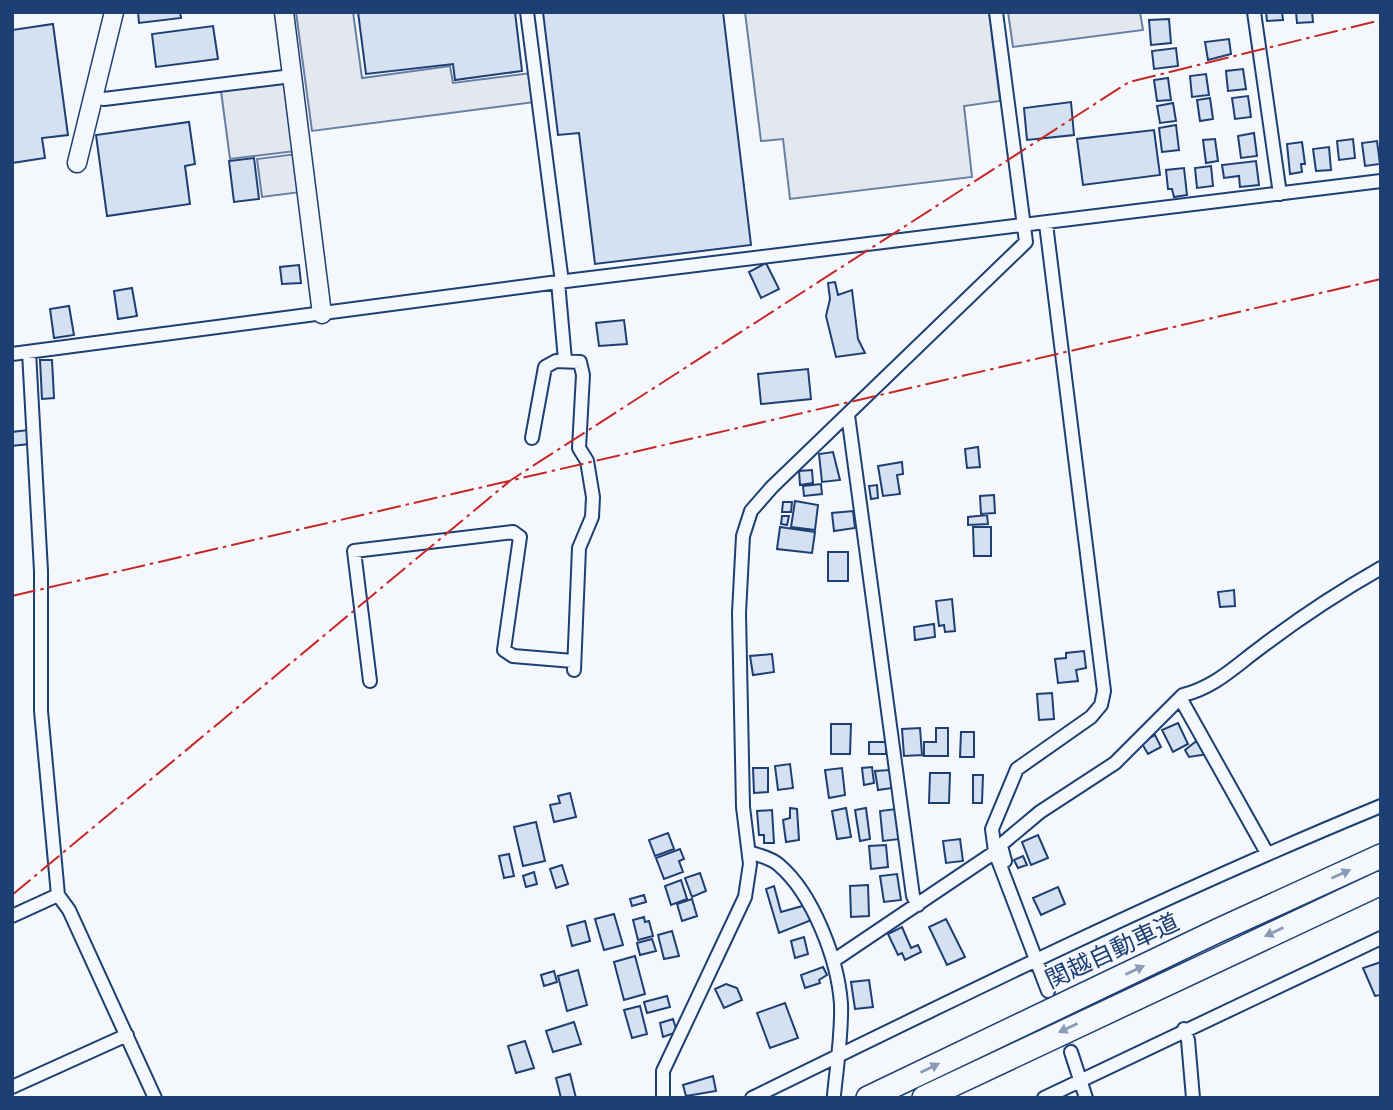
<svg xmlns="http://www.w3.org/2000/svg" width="1393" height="1110" font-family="Helvetica,'Noto Sans JP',sans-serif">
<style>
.parking{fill:#e3e8f0;stroke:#687fa3;stroke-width:2}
.building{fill:#d5e0f0;stroke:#1d3f73;stroke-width:2}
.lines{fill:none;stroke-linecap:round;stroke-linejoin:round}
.street-tunnel{stroke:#c9d2e0;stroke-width:12;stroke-dasharray:12 6;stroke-linecap:butt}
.street-casing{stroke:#1d3f73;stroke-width:16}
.secondary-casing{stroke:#1d3f73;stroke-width:21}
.highway-casing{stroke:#1d3f73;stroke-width:26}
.street{stroke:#f4f7fb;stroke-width:12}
.secondary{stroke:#f4f7fb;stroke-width:18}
.highway{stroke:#f4f7fb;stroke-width:23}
.power{stroke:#c62828;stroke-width:2;stroke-dasharray:24 5 3.5 5;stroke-linecap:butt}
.oneway{fill:#889bb7}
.labels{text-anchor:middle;stroke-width:5;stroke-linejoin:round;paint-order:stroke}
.street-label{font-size:24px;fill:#1d3f73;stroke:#f4f7fb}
</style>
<rect width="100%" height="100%" fill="#f4f7fb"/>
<path class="parking" d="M296,12H353L362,78L450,66L453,83L531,73L535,102L312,131Z
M745,12H989L1000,101L964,106L972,177L790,199L783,139L761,141Z
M1008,12H1140L1143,30L1013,47Z
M287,82L296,151L230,159L221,91Z
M296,154L301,192L262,197L257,159Z"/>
<path class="building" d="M138,12H180L181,18L139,23Z
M358,12H515L522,71L455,80L453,64L366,74Z
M543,12H723L751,245L595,264L579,133L558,135Z
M1266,12H1282L1283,20L1267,21Z
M1296,12H1312L1313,22L1297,23Z
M1169,19L1171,43L1151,45L1149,20Z
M53,24L68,135L42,138L45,158L12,163V30Z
M213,26L218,59L156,67L152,34Z
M1229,39L1231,54L1208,60L1205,42Z
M1176,48L1178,66L1154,69L1152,51Z
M1243,69L1246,89L1228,91L1226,71Z
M1206,74L1209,95L1192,97L1190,76Z
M1168,78L1171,100L1157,101L1154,80Z
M1248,96L1251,117L1235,119L1232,98Z
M1210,98L1213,119L1200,121L1197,100Z
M1071,102L1074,135L1027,140L1024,108Z
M1173,103L1176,121L1160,123L1157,106Z
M189,122L195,164L185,166L190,204L107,216L96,135Z
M1176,125L1179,150L1162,152L1159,128Z
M1154,130L1160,175L1083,185L1077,139Z
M1254,133L1257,156L1241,158L1238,136Z
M1215,139L1218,161L1206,163L1203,140Z
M1353,139L1355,158L1339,160L1337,141Z
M1377,141L1380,164L1365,166L1362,143Z
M1302,142L1305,164H1301L1302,172L1290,174L1287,144Z
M1329,147L1331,170L1316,171L1313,149Z
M254,158L259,199L234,202L229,161Z
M1256,161L1259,185L1240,187L1239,176L1224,178L1222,165Z
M1211,166L1213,186L1197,188L1195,168Z
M1184,168L1187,195L1174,197L1172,189H1168L1166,170Z
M766,263L779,289L761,298L749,272Z
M299,265L301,283L282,284L280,267Z
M835,282L838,295L852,290L858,339L865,353L836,357L826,316L830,299L828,283Z
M132,288L137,316L118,319L114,291Z
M69,306L74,335L54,338L50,309Z
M624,320L627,344L599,346L596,323Z
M40,360H52L54,398L42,399Z
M808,369L811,399L761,404L758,374Z
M28,430L29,444L12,446V432Z
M978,447L980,467L967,468L965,449Z
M833,452L840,480L822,482L819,454Z
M902,462L903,474L897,475L900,494L883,496L878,466Z
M812,470L813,483L800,485L799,471Z
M821,484L822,494L804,496L803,486Z
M877,485L878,498L871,499L869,486Z
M994,495L995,513L981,514L980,496Z
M795,501L818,505L815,530L791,527Z
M783,502H792L791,512H782Z
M853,511L855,528L834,531L832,513Z
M987,515L988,524L968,525V517Z
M782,516H789L787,525L781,524Z
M780,527L815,532L812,553L777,549Z
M973,527H991V556H974Z
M828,552H848V581H828Z
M1234,590L1235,606L1220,607L1218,592Z
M952,599L955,631L945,632L944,625L939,626L936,601Z
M934,624L935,637L915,640L914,627Z
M1084,651L1086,668L1076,670L1078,681L1058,683L1055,659L1066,658V653Z
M772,654L774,672L753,675L750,656Z
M1052,693L1054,719L1039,720L1037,694Z
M1178,723L1188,744L1173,752L1162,730Z
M831,724H851L850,754H831Z
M920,728L922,755L904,756L902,729Z
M936,728H948V756H924V742H936Z
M961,732H974V757H960Z
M1155,735L1161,747L1148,754L1141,742Z
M1199,739L1208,754L1189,757L1185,750Z
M869,742H886V754H869Z
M790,764L793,788L778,790L775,766Z
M872,767L874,783L864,785L862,768Z
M753,768H768V792L754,793Z
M842,768L845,795L829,798L825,770Z
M890,770L892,788L878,790L875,771Z
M930,773H950L949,803H929Z
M973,775H983L982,803H973Z
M570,793L576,817L554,822L550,805L560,803L558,796Z
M790,808L797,809L799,840L786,842L783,820L790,818Z
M846,808L851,837L837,839L832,811Z
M866,808L870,839L860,841L855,810Z
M896,809L900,839L883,841L880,811Z
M772,810L774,843H764V835H759L757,811Z
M536,822L545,861L523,866L514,827Z
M668,833L674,849L655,856L649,840Z
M1038,835L1048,858L1031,865L1022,842Z
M960,839L963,861L946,863L943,841Z
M886,845L888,867L871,869L869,846Z
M680,849L684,859L679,861L683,872L664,879L656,858Z
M509,854L514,876L504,878L499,856Z
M1023,856L1027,865L1018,868L1014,860Z
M562,865L568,884L556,888L550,869Z
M534,872L537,884L526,887L523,876Z
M700,873L706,891L692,897L685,878Z
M897,874L901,900L884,902L880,876Z
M681,880L687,899L671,905L665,886Z
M868,885L869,916L851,917L850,886Z
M774,886L781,912L806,905L814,919L779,933L766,889Z
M1058,887L1065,904L1041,915L1033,898Z
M644,895L646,902L632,906L630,899Z
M692,899L697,916L682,921L677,904Z
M614,914L623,945L604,950L595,919Z
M644,917L645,922L649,921L653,936L638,940L633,920Z
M946,919L965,957L947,965L929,927Z
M585,921L590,941L572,946L567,926Z
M902,927L911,948L918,945L921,952L905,960L902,953L898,955L888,934Z
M672,931L679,956L664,959L658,935Z
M804,937L808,954L795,958L791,941Z
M652,939L656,951L640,955L637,943Z
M635,956L645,994L624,1000L614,962Z
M1381,962V995L1375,996L1363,968Z
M823,967L827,975L819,980L820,983L805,988L801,975Z
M578,970L587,1005L567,1011L558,976Z
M554,971L557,982L544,986L541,975Z
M869,980L873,1007L855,1009L851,982Z
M726,984L737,988L742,1000L724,1008L715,989Z
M667,996L670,1007L647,1013L644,1002Z
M785,1003L798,1038L770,1048L757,1013Z
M640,1006L647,1034L632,1038L624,1010Z
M673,1019L677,1032L663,1037L660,1023Z
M574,1022L581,1044L553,1052L546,1031Z
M525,1041L534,1068L516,1073L508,1046Z
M570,1074L576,1098H561L556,1078Z
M713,1076L716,1091L686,1096L683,1085Z"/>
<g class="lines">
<path class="street-tunnel" d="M1048,991L1071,1052"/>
<g class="street-casing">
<path id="street" d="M527,12L562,282
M1254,12L1280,194
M93,97L104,99L292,76
M1046,224L1104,691L1101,705L1091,717L1017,769L992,829L995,852L1048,991
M558,282L565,360
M29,352L41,571V711L58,895L69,910L155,1098
M12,354L558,282L1381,181
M848,415L913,896L918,905
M532,438L545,367L556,361L580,362L583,375L579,448L587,461L593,497L592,517L579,548L574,670
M370,681L354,551L513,532L520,537L504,650L513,656L573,661
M1183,703L1267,853
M749,852C759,856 770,857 779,865C813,894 838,960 841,1004C842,1034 837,1065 834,1095
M1005,861L1001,846L1003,843L1040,812L1115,763L1183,695C1215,687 1234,667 1260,648C1298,619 1339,592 1381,568
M12,916L58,895
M833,961L995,852
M1184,1029L1188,1040L1193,1098
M1071,1052L1086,1098
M12,1087L127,1035
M663,1098V1071L745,897L750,864L743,807L739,613L743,536L751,511L772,487L1026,242L996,12
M752,1098C960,996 1167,894 1381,806
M1044,1098L1381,938"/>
</g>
<g class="secondary-casing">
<path id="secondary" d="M284,12L322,314
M77,163L114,12"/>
</g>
<g class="highway-casing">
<path id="highway" d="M868,1098L1217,931L1381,856
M924,1098L1381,883"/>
</g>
<use href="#street" class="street"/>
<use href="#secondary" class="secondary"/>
<use href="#highway" class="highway"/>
<path class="power" d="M12,596L1381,279
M12,895L511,480L1129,82L1381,20"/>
</g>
<defs><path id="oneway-solid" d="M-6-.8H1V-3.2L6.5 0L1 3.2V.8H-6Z" transform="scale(1.75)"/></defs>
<g class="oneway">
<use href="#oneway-solid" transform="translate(1341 874) rotate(-24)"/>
<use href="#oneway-solid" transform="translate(1274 932) rotate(155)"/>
<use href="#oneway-solid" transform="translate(1135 970) rotate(-25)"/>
<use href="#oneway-solid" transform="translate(1068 1028) rotate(155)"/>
<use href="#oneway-solid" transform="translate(930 1068) rotate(-26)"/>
</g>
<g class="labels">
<g class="street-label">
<text transform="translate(1112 951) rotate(-25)" y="8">関越自動車道</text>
</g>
</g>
<rect width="1393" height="1110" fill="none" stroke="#1d3f73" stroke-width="28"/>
</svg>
